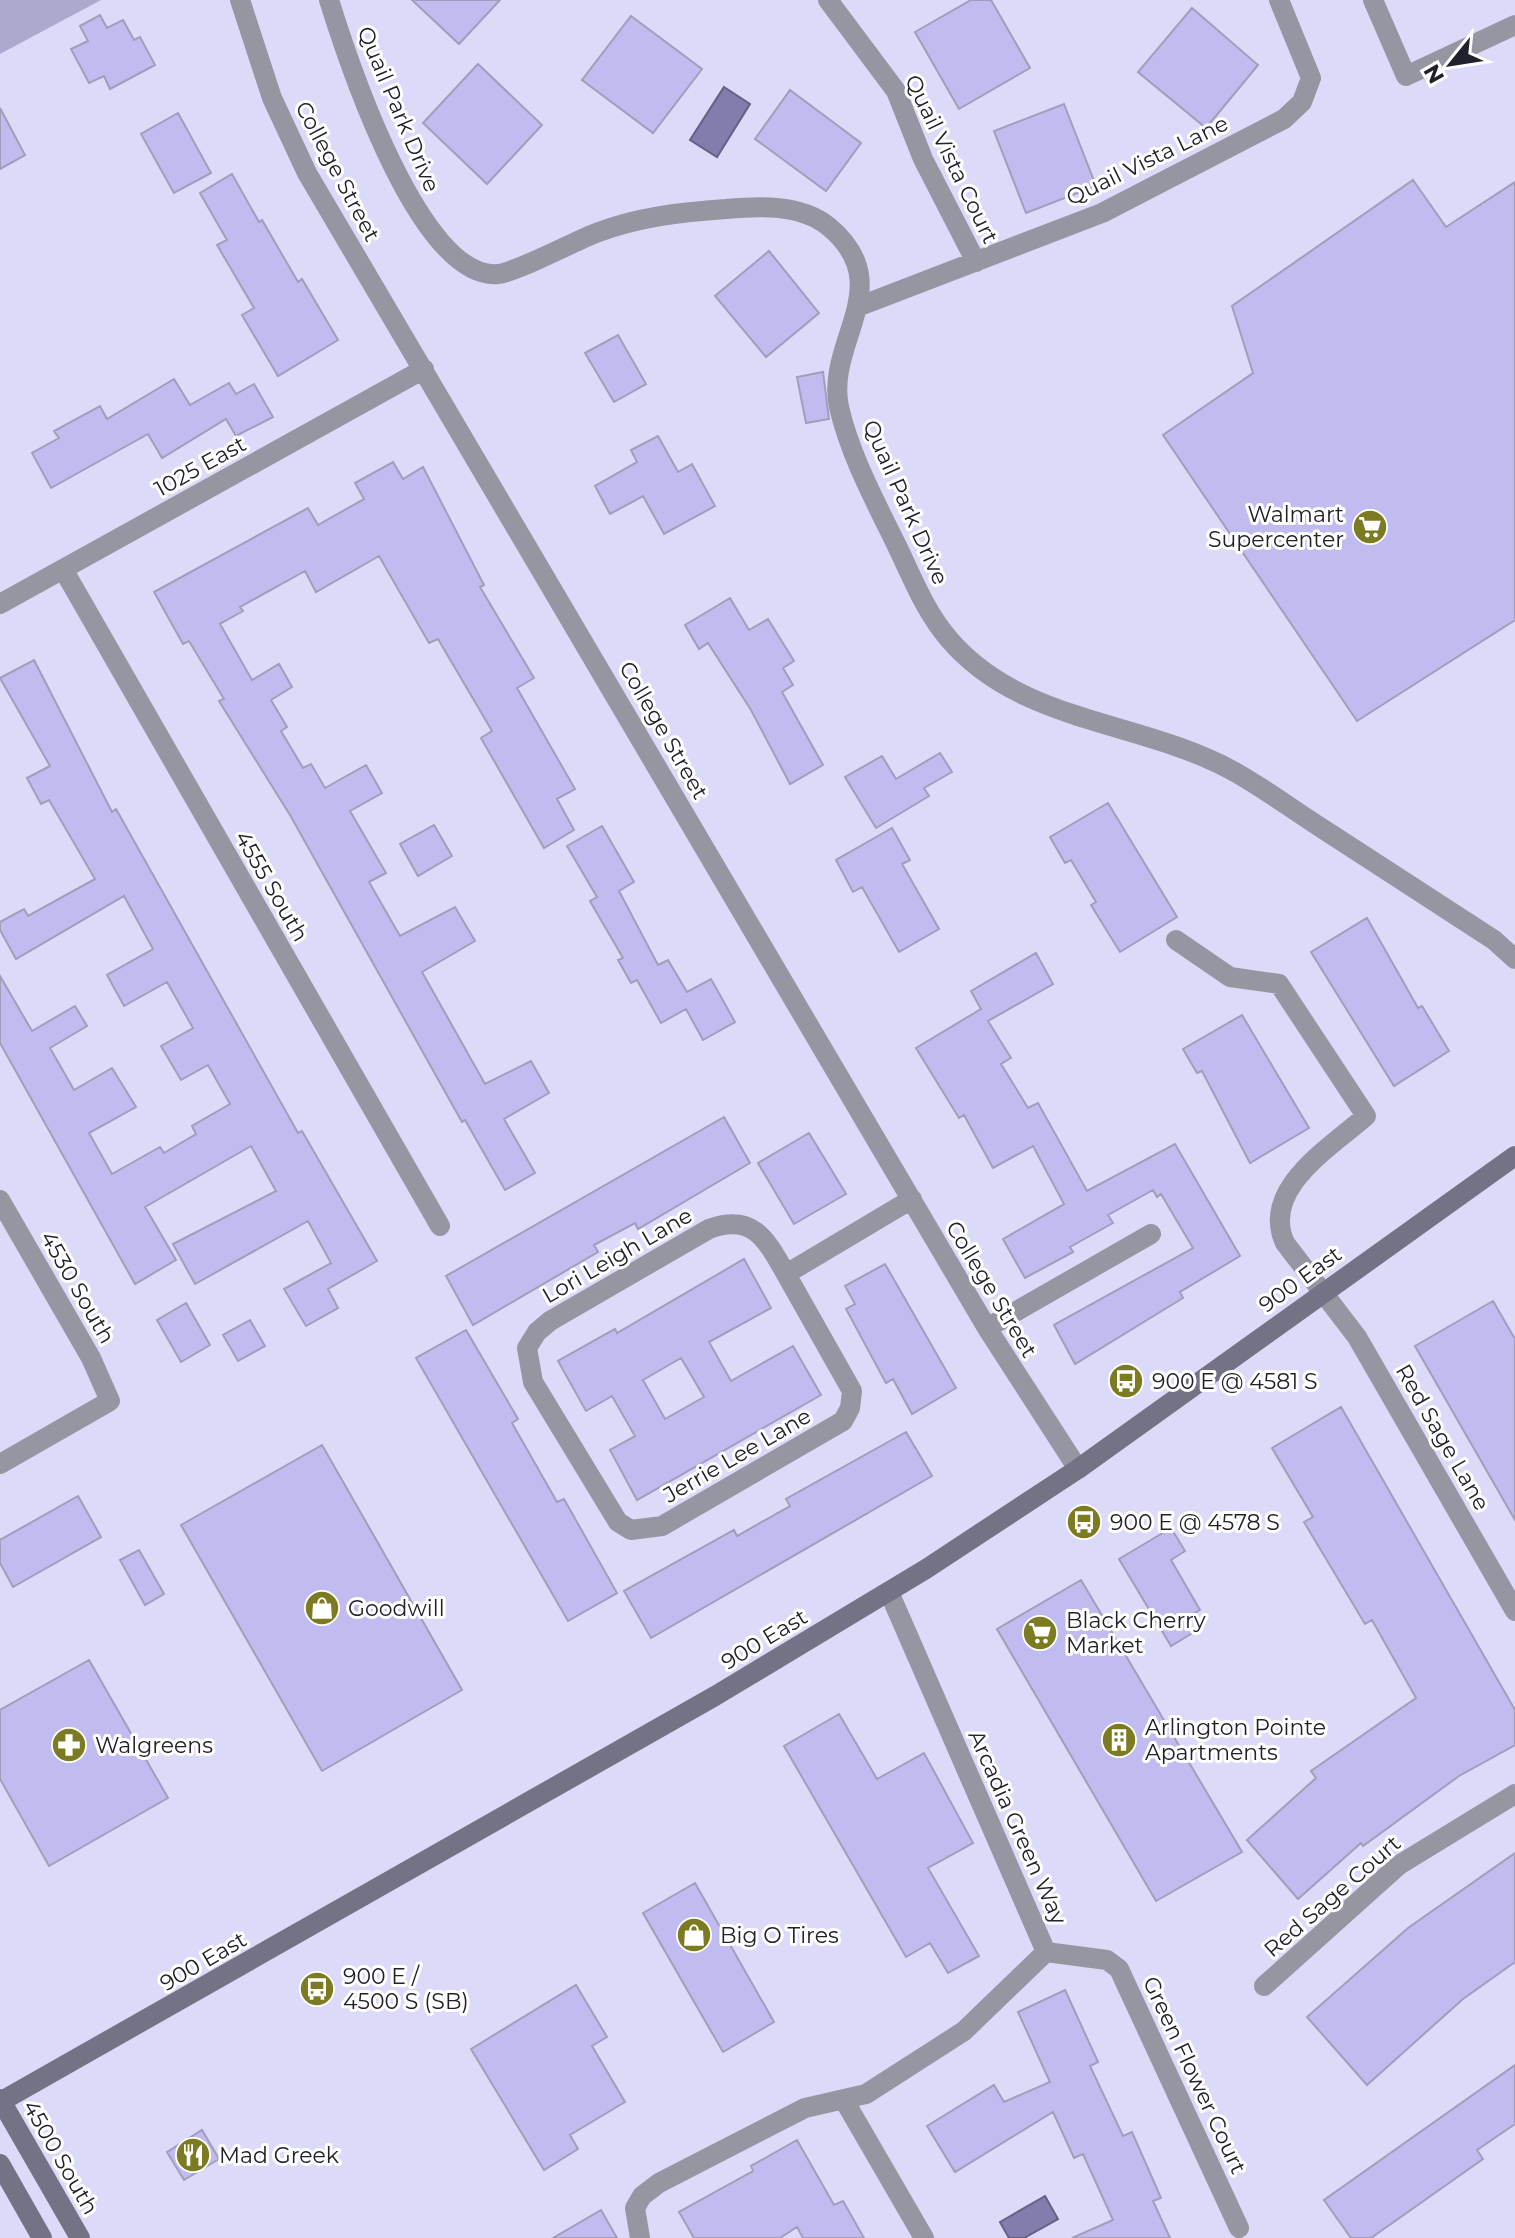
<svg xmlns="http://www.w3.org/2000/svg" width="1515" height="2238" font-family="Montserrat,sans-serif">
<style>
.green{fill:#aca9cf}
.water{fill:#817dac;stroke:#646186;stroke-width:2}
.building{fill:#c0bcef;stroke:#a09ebb;stroke-width:2;fill-rule:evenodd}
.lines{fill:none;stroke-linecap:round;stroke-linejoin:round}
.minor{stroke:#9696a2;stroke-width:20}
.secondary{stroke:#747385;stroke-width:20}
.labels{text-anchor:middle;stroke-width:6;stroke-linejoin:round;paint-order:stroke}
.street-label{font-size:22px;fill:#21212c;stroke:#fff}
.poi-label{font-size:22px;fill:#21212c;stroke:#fff;text-anchor:start}
</style>
<rect width="100%" height="100%" fill="#dcdaf9"/>
<path class="green" d="M0,0H101L0,54Z"/>
<path class="water" d="M724,87L750,104L717,157L690,140Z
M1045,2196L1058,2219L1024,2238H1009L1000,2222Z"/>
<path class="building" d="M412,0H500L459,44Z
M971,0H991L1030,68L959,109L915,32Z
M1192,8L1258,65L1206,128L1138,72Z
M100,15L107,28L123,20L134,40L140,37L155,65L110,89L104,76L89,83L71,49L88,41L80,26Z
M631,16L702,69L653,133L582,80Z
M478,64L542,125L487,184L423,123Z
M790,90L861,143L826,191L755,139Z
M1064,104L1096,186L1026,213L994,131Z
M0,108L25,155L0,169Z
M178,113L211,173L174,193L141,134Z
M232,174L259,222L262,220L298,282L302,279L338,340L278,376L242,315L254,308L217,245L227,240L200,193Z
M1413,180L1446,227L1515,182V620L1357,721L1163,435L1253,373L1232,306Z
M769,251L819,313L766,357L715,296Z
M618,335L646,384L614,402L585,353Z
M823,372L829,419L806,423L797,377Z
M174,379L190,405L229,383L236,394L254,384L273,417L236,436L226,419L162,458L148,434L51,488L32,453L59,438L54,431L100,406L107,419Z
M658,436L678,472L692,464L715,506L664,534L643,496L610,514L595,486L637,462L631,450Z
M393,462L403,479L423,467L484,585L480,587L534,678L517,688L575,789L557,799L574,830L544,848L481,738L492,731L438,639L429,643L379,556L316,592L305,571L240,607L243,611L220,624L252,680L279,664L292,687L271,700L287,727L281,731L303,768L311,764L325,788L366,765L382,793L350,811L386,873L369,882L400,936L455,907L475,941L422,972L485,1084L531,1061L549,1093L504,1119L535,1173L505,1190L465,1120L462,1122L290,815L219,701L224,699L189,641L183,644L154,592L308,508L318,525L364,499L355,483Z
M730,598L749,630L768,619L794,661L783,668L793,685L782,692L823,765L790,784L751,710L708,643L699,649L685,625Z
M34,660L112,812L116,809L298,1133L302,1131L377,1261L328,1289L338,1308L306,1326L284,1289L331,1263L308,1221L195,1284L173,1244L276,1191L251,1146L145,1207L176,1260L135,1284L0,1043V976L32,1031L75,1006L87,1026L50,1048L74,1090L112,1068L136,1107L89,1133L112,1174L160,1147L164,1153L196,1134L192,1126L230,1104L208,1065L181,1080L161,1046L193,1028L167,982L124,1006L107,975L153,949L124,896L16,959L0,930V922L24,909L28,916L95,879L49,800L41,804L27,778L50,766L0,678Z
M940,753L952,772L924,788L929,796L876,828L845,777L882,756L896,779Z
M1108,803L1177,917L1120,952L1091,905L1096,902L1071,860L1065,863L1050,837Z
M434,825L452,856L418,876L400,844Z
M602,826L634,882L619,891L658,965L668,960L687,992L711,979L735,1022L703,1040L686,1009L661,1023L637,980L631,983L618,960L623,958L590,901L597,897L567,846Z
M892,828L910,860L902,864L939,929L899,952L862,887L853,892L836,860Z
M1367,918L1418,1008L1422,1006L1449,1051L1394,1086L1311,952Z
M1036,953L1053,984L988,1021L1011,1058L1001,1064L1028,1108L1038,1103L1087,1191L1175,1144L1240,1256L1180,1292L1183,1298L1075,1364L1054,1325L1193,1248L1161,1194L1157,1197L1153,1190L1108,1215L1113,1223L1070,1247L1073,1252L1025,1278L1003,1239L1064,1204L1033,1146L993,1168L964,1115L959,1118L916,1048L981,1009L971,991Z
M1242,1015L1309,1128L1250,1163L1202,1071L1197,1073L1183,1049Z
M724,1117L750,1163L638,1229L635,1223L594,1245L598,1252L473,1325L446,1276Z
M809,1133L846,1194L794,1224L758,1163Z
M744,1259L771,1308L709,1342L731,1381L793,1346L821,1395L637,1500L610,1450L635,1436L612,1396L586,1411L558,1361L615,1329L617,1333ZM681,1358L704,1397L665,1419L643,1380Z
M885,1264L956,1388L912,1414L893,1379L886,1383L846,1309L855,1304L845,1286Z
M1493,1301L1515,1339V1520L1415,1346Z
M186,1303L210,1345L181,1362L157,1320Z
M250,1320L265,1346L238,1361L223,1335Z
M466,1330L518,1419L512,1423L557,1502L564,1499L617,1593L568,1621L416,1358Z
M1341,1407L1515,1710V1745L1459,1776L1363,1846L1361,1843L1298,1899L1247,1840L1316,1778L1311,1771L1416,1698L1372,1620L1365,1624L1304,1522L1313,1517L1272,1448Z
M906,1432L932,1476L651,1638L624,1591L734,1530L737,1536L790,1506L786,1499Z
M322,1445L462,1690L322,1771L181,1525Z
M78,1496L101,1537L13,1587L0,1563V1540Z
M1171,1528L1185,1551L1171,1560L1200,1610L1186,1618L1194,1632L1171,1646L1119,1559Z
M139,1550L164,1594L145,1605L120,1560Z
M1081,1580L1242,1852L1156,1901L997,1629Z
M89,1660L168,1798L49,1866L0,1779V1710Z
M839,1714L877,1779L924,1753L973,1843L928,1868L979,1956L948,1973L930,1943L906,1957L784,1746Z
M1515,1853V1962L1463,1999L1367,2085L1307,2017L1408,1928Z
M695,1883L774,2022L723,2052L643,1913Z
M576,1985L607,2037L592,2046L625,2102L570,2135L578,2149L544,2170L471,2049Z
M1065,1990L1098,2062L1090,2066L1123,2136L1132,2132L1161,2198L1153,2201L1170,2238H1072L1113,2220L1083,2154L1074,2158L1053,2112L955,2172L927,2126L994,2085L1004,2102L1050,2082L1018,2012Z
M1515,2065V2124L1477,2150L1483,2159L1371,2238H1351L1324,2200Z
M202,2130L219,2159L184,2180L167,2152Z
M797,2140L834,2205L843,2201L864,2238H803L797,2227L780,2238H694L679,2212L753,2171L751,2166Z
M601,2210L617,2238H553Z"/>
<g class="lines">
<path class="minor" d="M240,0L272,98L307,173L987,1328L1078,1469
M329,0C348,61 420,281 498,274C517,272 573,242 596,233C638,217 681,212 726,209C759,206 800,204 828,226C900,285 825,341 839,407C850,455 875,501 897,546C912,577 925,611 948,638C1020,724 1141,720 1233,771C1264,788 1293,810 1323,829C1380,866 1437,903 1494,940L1515,959
M828,0L896,91L923,159L976,262
M1373,0L1406,76L1515,25
M860,306L1102,213L1284,119L1302,102L1311,78L1279,0
M63,569L440,1226
M0,604L424,369
M1176,940L1230,977L1279,984L1366,1116C1331,1147 1260,1189 1285,1243L1357,1337L1515,1611
M0,1200L91,1358L110,1401L0,1464
M786,1274L852,1391L850,1408L843,1421L662,1526L631,1530L618,1522L533,1382L527,1348L537,1332L550,1321L709,1229C753,1213 766,1239 786,1274L912,1199
M987,1328L1151,1234
M889,1592L1046,1952
M1046,1952L1107,1960L1119,1969L1239,2228
M1264,1986L1399,1865L1515,1794
M844,2100L924,2238
M640,2238L635,2208L642,2196L659,2183L805,2108L866,2094L964,2031L1046,1952"/>
<path class="secondary" d="M0,2099L80,2238
M0,2102L715,1696L926,1569L1078,1469L1515,1156
M0,2164L42,2238"/>
</g>
<defs>
<g id="supermarket-disc" transform="scale(1.8)"><circle r="9.5" fill="#7d7b22" stroke="#fff"/><path d="M-6-5.5h2.5l.6 2H6L4.5 2H-2.5L-4.4-4H-6ZM-1.5 3.2a1.3 1.3 0 1 0 .1 0ZM3 3.2a1.3 1.3 0 1 0 .1 0Z" fill="#fff"/></g>
<g id="bus-disc" transform="scale(1.8)"><circle r="9.5" fill="#7d7b22" stroke="#fff"/><path d="M-5-6H5V4H4V6H2V4H-2V6H-4V4H-5ZM-3.5-4V0h7V-4ZM-3.5 1.2v1.5H-2V1.2ZM2 1.2v1.5H3.5V1.2Z" fill="#fff"/></g>
<g id="shop-disc" transform="scale(1.8)"><circle r="9.5" fill="#7d7b22" stroke="#fff"/><path d="M-5-2.5h2.3a2.7 3.5 0 0 1 5.4 0H5L5.5 6h-11ZM-1.5-2.5h3a1.5 2.3 0 0 0-3 0Z" fill="#fff"/></g>
<g id="building-disc" transform="scale(1.8)"><circle r="9.5" fill="#7d7b22" stroke="#fff"/><path d="M-4-6H4V6H1V3H-1V6H-4ZM-2.5-4.3h1.7v1.8h-1.7ZM.8-4.3h1.7v1.8H.8ZM-2.5-1h1.7V.8h-1.7ZM.8-1h1.7V.8H.8Z" fill="#fff"/></g>
<g id="pharmacy-disc" transform="scale(1.8)"><circle r="9.5" fill="#7d7b22" stroke="#fff"/><path d="M-2-6h4v4h4v4h-4v4h-4v-4h-4v-4h4Z" fill="#fff"/></g>
<g id="restaurant-disc" transform="scale(1.8)"><circle r="9.5" fill="#7d7b22" stroke="#fff"/><path d="M-5-6h1v4h1v-4h1v4h1v-4h1v5L-1.5 .5V6h-2V.5L-5-1ZM5-6V6H3V1.5H1.5Q1.5-4 5-6Z" fill="#fff"/></g>
</defs>
<g fill-rule="evenodd">
<use href="#supermarket-disc" x="1370" y="527"/>
<use href="#bus-disc" x="1126" y="1381"/>
<use href="#bus-disc" x="1084" y="1522"/>
<use href="#shop-disc" x="322" y="1608"/>
<use href="#supermarket-disc" x="1040" y="1633"/>
<use href="#building-disc" x="1119" y="1740"/>
<use href="#pharmacy-disc" x="69" y="1745"/>
<use href="#shop-disc" x="694" y="1935"/>
<use href="#bus-disc" x="317" y="1989"/>
<use href="#restaurant-disc" x="193" y="2155"/>
</g>
<g class="labels">
<g class="street-label">
<text transform="translate(399 109) rotate(67)" y="8">Quail Park Drive</text>
<text transform="translate(952 159) rotate(64)" y="8">Quail Vista Court</text>
<text transform="translate(1147 160) rotate(-26)" y="8">Quail Vista Lane</text>
<text transform="translate(338 171) rotate(62)" y="8">College Street</text>
<text transform="translate(200 466) rotate(-29)" y="8">1025 East</text>
<text transform="translate(906 502) rotate(66)" y="8">Quail Park Drive</text>
<text transform="translate(664 730) rotate(60)" y="8">College Street</text>
<text transform="translate(272 886) rotate(60)" y="8">4555 South</text>
<text transform="translate(617 1255) rotate(-30)" y="8">Lori Leigh Lane</text>
<text transform="translate(1300 1279) rotate(-36)" y="8">900 East</text>
<text transform="translate(78 1287) rotate(60)" y="8">4530 South</text>
<text transform="translate(992 1289) rotate(59)" y="8">College Street</text>
<text transform="translate(1443 1437) rotate(60)" y="8">Red Sage Lane</text>
<text transform="translate(737 1455) rotate(-30)" y="8">Jerrie Lee Lane</text>
<text transform="translate(764 1639) rotate(-31)" y="8">900 East</text>
<text transform="translate(1018 1827) rotate(66)" y="8">Arcadia Green Way</text>
<text transform="translate(1332 1896) rotate(-41)" y="8">Red Sage Court</text>
<text transform="translate(203 1961) rotate(-30)" y="8">900 East</text>
<text transform="translate(1195 2075) rotate(65)" y="8">Green Flower Court</text>
<text transform="translate(61 2157) rotate(60)" y="8">4500 South</text>
</g>
<g class="poi-label">
<text x="1344" y="522" text-anchor="end">Walmart<tspan x="1344" dy="25">Supercenter</tspan></text>
<text x="1152" y="1389">900 E @ 4581 S</text>
<text x="1110" y="1530">900 E @ 4578 S</text>
<text x="348" y="1616">Goodwill</text>
<text x="1066" y="1628">Black Cherry<tspan x="1066" dy="25">Market</tspan></text>
<text x="1145" y="1735">Arlington Pointe<tspan x="1145" dy="25">Apartments</tspan></text>
<text x="95" y="1753">Walgreens</text>
<text x="720" y="1943">Big O Tires</text>
<text x="343" y="1984">900 E /<tspan x="343" dy="25">4500 S (SB)</tspan></text>
<text x="219" y="2163">Mad Greek</text>
</g>
</g>
<g transform="translate(1451 64) rotate(240)" stroke="#ffffff" stroke-width="6" paint-order="stroke">
<path d="M0-6L14 30L0 20L-14 30Z" fill="#21212c"/>
<text y="-12" font-size="22" font-weight="bold" text-anchor="middle" fill="#21212c">N</text>
</g>
</svg>
